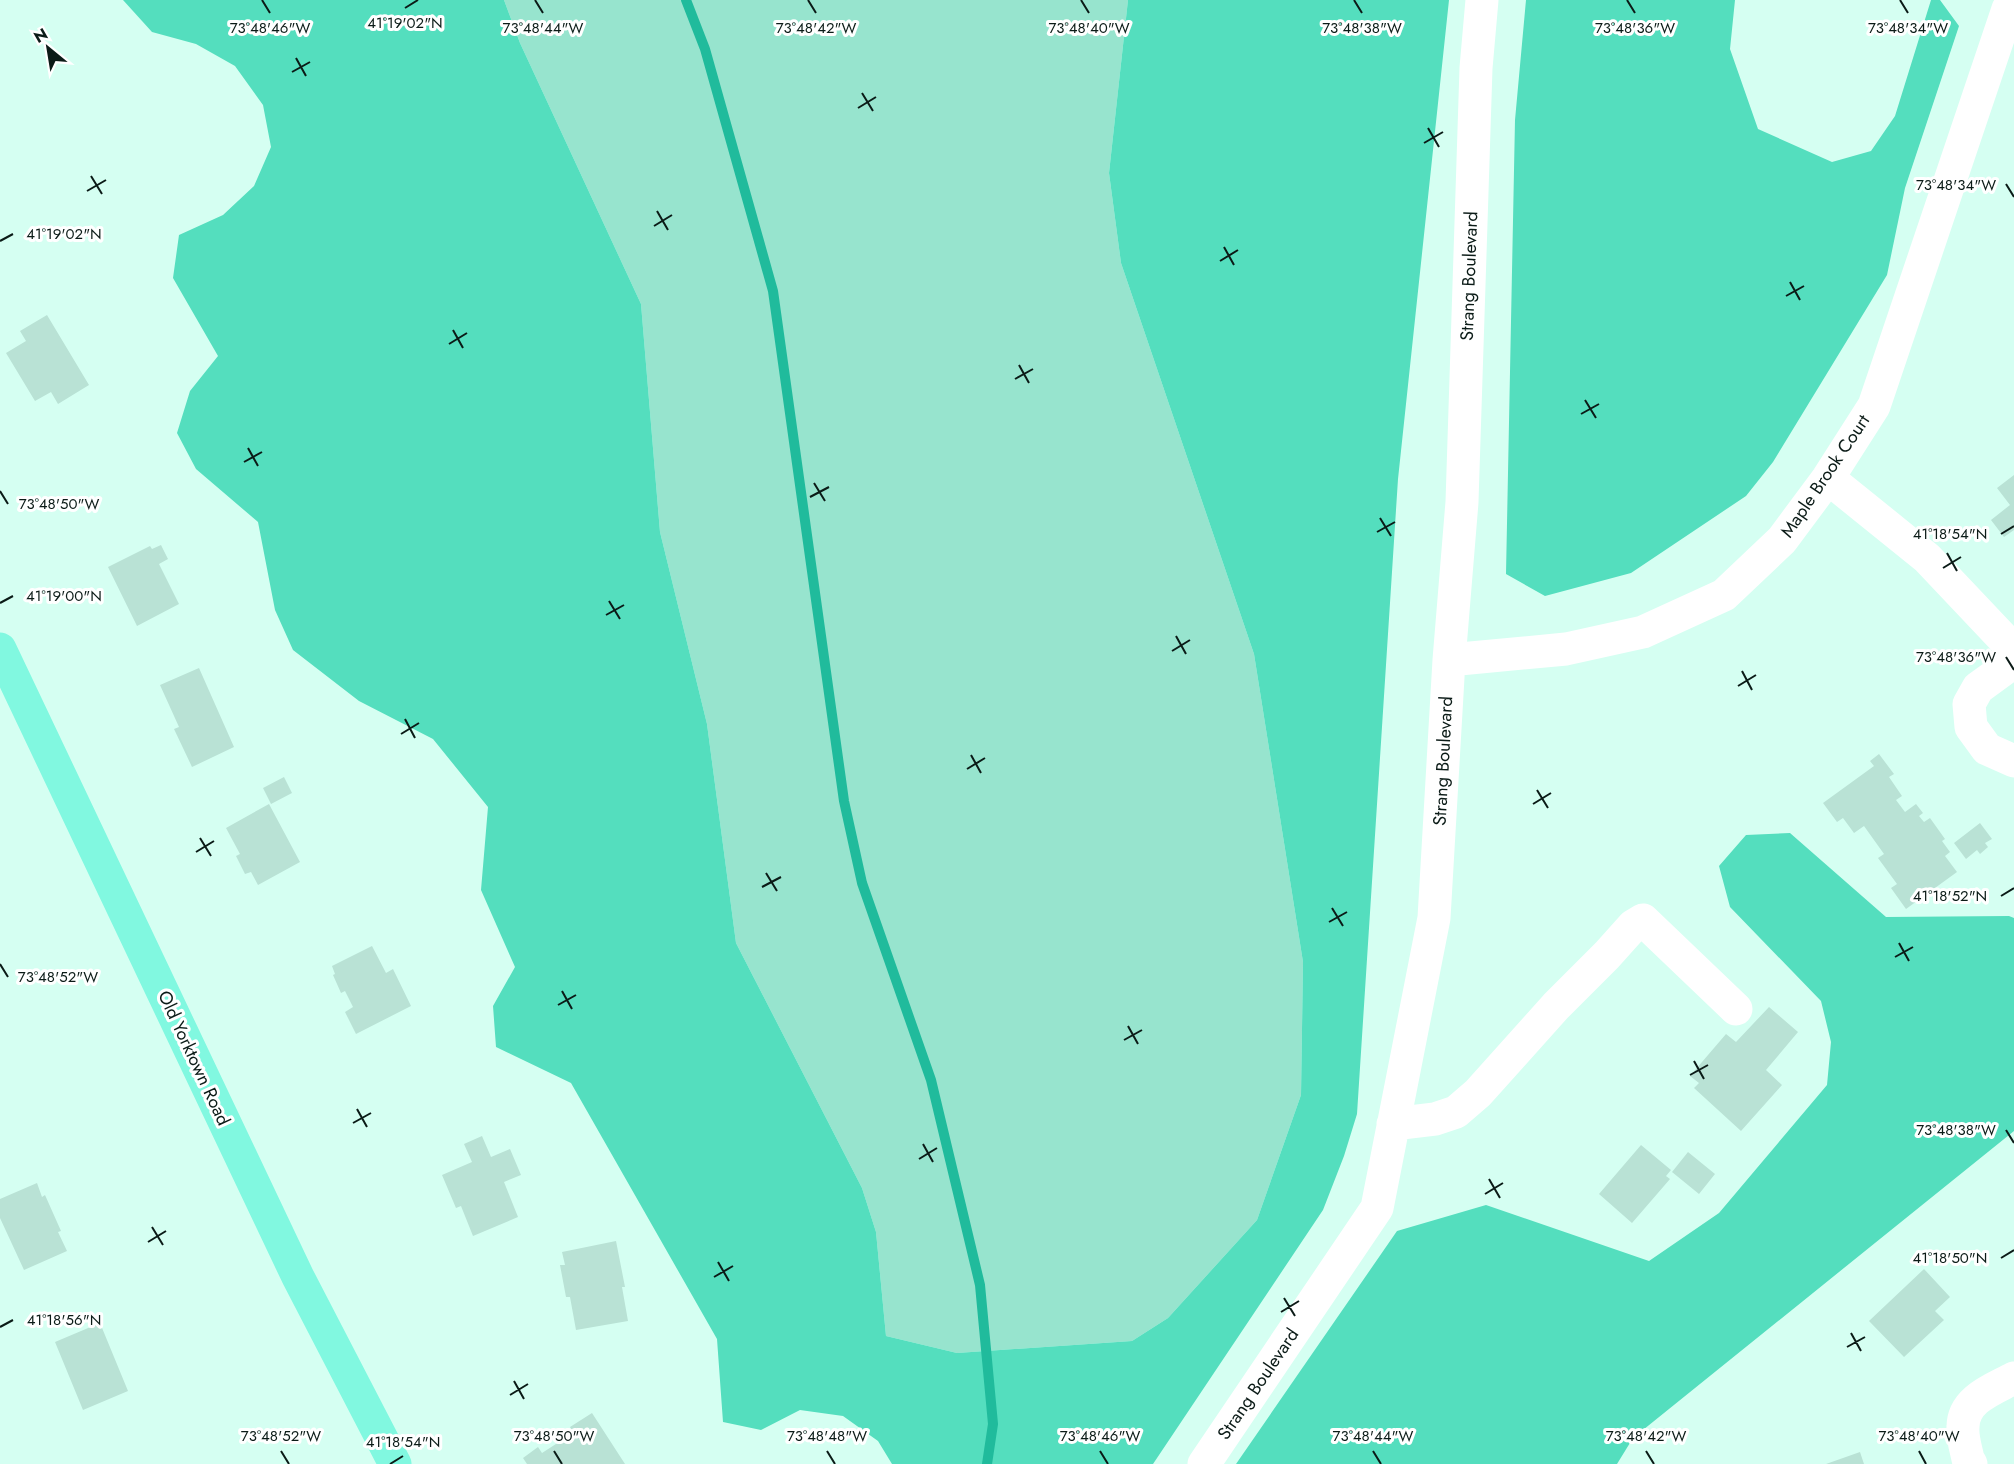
<svg xmlns="http://www.w3.org/2000/svg" width="2014" height="1464" font-family="Jost,sans-serif">
<style>
.green{fill:#97e4ce}
.forest{fill:#54debe}
.lines{fill:none;stroke-linecap:round;stroke-linejoin:round}
.stream{stroke:#20bb9c;stroke-width:10}
.building{fill:#b9e2d5}
.minor{stroke:#fff;stroke-width:33}
.major{stroke:#81f8e0;stroke-width:33}
.ticks{fill:none;stroke:#0b1b17;stroke-width:2}
.labels{text-anchor:middle;stroke-width:6;stroke-linejoin:round;paint-order:stroke}
.street-label{font-size:18px;fill:#0b1b17;stroke:#fff}
.ticks-label{font-size:15px;text-anchor:middle;fill:#0b1b17;stroke:#fff;stroke-width:6;stroke-linejoin:round;paint-order:stroke}
</style>
<rect width="100%" height="100%" fill="#d5fff2"/>
<path class="green" d="M504,0H1128L1109,173L1121,263L1254,654L1303,962L1301,1095L1257,1220L1168,1318L1132,1341L957,1353L886,1336L876,1232L862,1188L736,943L707,724L660,532L641,304L520,43Z"/>
<path class="forest" d="M123,0H504L520,43L641,304L660,532L707,724L736,943L862,1188L876,1232L886,1336L957,1353L1132,1341L1168,1318L1257,1220L1301,1095L1303,962L1254,654L1121,263L1109,173L1128,0H1449L1398,479L1357,1114L1344,1156L1323,1210L1153,1464H892L878,1441L843,1416L800,1410L761,1430L723,1422L717,1339L571,1083L496,1047L493,1006L515,967L481,890L488,807L433,739L359,701L293,650L275,610L258,522L196,469L177,433L190,391L218,356L173,278L179,235L223,215L254,186L271,147L263,105L235,66L196,44L152,32Z
M1526,0H1735L1730,49L1758,129L1832,162L1871,151L1895,116L1931,0H1940L1959,26L1905,188L1887,275L1773,462L1746,496L1631,573L1545,596L1506,574L1515,120Z
M1790,833L1886,917L2009,916L2014,918V1131L1633,1438L1617,1464H1236L1397,1231L1486,1205L1649,1261L1719,1213L1827,1085L1831,1042L1821,1001L1730,907L1719,866L1746,835Z"/>
<g class="lines">
<path class="stream" d="M686,0L705,49L773,291L844,801L862,883L931,1080L980,1285L993,1424L987,1464"/>
</g>
<path class="building" d="M47,315L89,385L58,404L51,392L35,401L6,353L26,341L20,331Z
M2014,475V530L2004,537L1991,520L2010,505L1997,488Z
M161,545L168,559L159,564L179,604L137,626L108,567L150,546L152,549Z
M199,668L234,747L192,767L174,729L179,727L160,685Z
M1879,754L1894,774L1889,777L1902,796L1896,800L1905,812L1916,804L1923,813L1919,816L1924,822L1930,818L1945,839L1942,841L1950,852L1945,856L1957,872L1906,909L1891,888L1897,884L1878,858L1884,854L1864,826L1854,833L1843,818L1837,822L1823,803L1874,766L1870,761Z
M284,777L292,793L271,804L263,788Z
M269,804L300,862L258,885L251,872L245,874L236,856L240,854L226,828Z
M1980,823L1992,839L1985,843L1988,847L1980,854L1977,850L1966,859L1954,843Z
M372,946L386,973L393,969L411,1006L356,1034L345,1012L353,1007L345,991L341,993L333,975L335,974L332,966Z
M1769,1007L1798,1032L1766,1070L1782,1085L1741,1131L1694,1088L1699,1083L1690,1076L1726,1034L1736,1042Z
M482,1136L491,1157L510,1149L521,1175L504,1182L518,1217L473,1236L461,1206L456,1208L442,1175L472,1162L464,1144Z
M1641,1145L1671,1170L1666,1176L1670,1179L1632,1223L1599,1194Z
M1688,1152L1715,1174L1699,1194L1672,1172Z
M37,1183L42,1197L45,1195L61,1231L58,1232L67,1251L24,1270L0,1218V1199Z
M616,1241L625,1287H622L628,1321L576,1330L570,1297H566L560,1265H565L562,1252Z
M1924,1269L1950,1297L1935,1311L1944,1320L1904,1357L1869,1321Z
M100,1323L128,1391L83,1410L55,1342Z
M592,1413L625,1464H527L523,1458L538,1447L542,1453L573,1433L570,1427Z
M1860,1452L1864,1464H1826Z"/>
<g class="lines">
<path class="minor" d="M1828,478L1927,558L2014,650
M1449,660L1566,649L1643,632L1724,595L1782,540L1828,478L1874,406L2008,9L2014,0
M2014,662L1978,688L1969,704L1971,727L1987,749L2014,761
M1393,1124L1435,1119L1456,1112L1478,1093L1556,1006L1607,955L1633,926L1643,920L1736,1009
M1204,1464L1377,1208L1434,918L1449,660L1462,502L1476,68L1482,0
M1971,1464L1968,1459C1966,1449 1962,1437 1963,1427C1963,1399 1994,1389 2014,1378"/>
<path class="major" d="M0,649L298,1277L395,1464"/>
</g>
<path class="ticks" d="M262,0L270,13M535,0L543,13M808,0L816,13M1081,0L1089,13M1354,0L1362,13M1627,0L1635,13M1900,0L1908,13M405,8L418,0M296,58L306,76M292,72L310,62M862,93L873,111M858,108L876,97M1428,128L1439,147M1424,143L1443,132M91,176L102,194M2006,184L2014,197M87,191L106,180M657,211L668,230M654,226L672,215M0,241L13,234M1224,247L1234,265M1220,261L1238,250M1790,282L1800,300M1786,296L1804,286M453,330L463,348M449,344L467,333M1019,365L1029,383M1015,379L1033,369M1585,400L1596,418M1581,414L1599,404M248,448L258,466M244,462L262,452M814,483L825,501M0,491L8,504M810,497L829,487M1380,518L1391,536M1377,532L1395,522M2001,534L2014,526M1947,553L1957,571M1943,568L1961,557M609,601L620,619M0,603L13,596M606,615L624,605M1176,636L1186,654M1172,651L1190,640M2006,657L2014,670M1742,671L1752,690M1738,686L1756,675M405,719L415,738M401,734L419,723M971,755L981,773M967,769L985,758M1537,790L1548,808M1533,804L1551,793M200,838L211,856M196,852L214,841M766,873L777,891M762,887L781,877M2001,896L2014,888M1332,908L1343,926M1329,922L1347,912M1899,943L1909,961M1895,957L1913,947M0,964L8,977M562,991L572,1009M558,1005L576,995M1128,1026L1138,1044M1124,1040L1142,1030M1694,1061L1704,1079M1690,1075L1708,1065M357,1109L367,1127M353,1123L371,1113M2006,1130L2014,1143M923,1144L933,1162M919,1159L937,1148M1489,1179L1500,1198M1485,1194L1503,1183M152,1227L163,1245M148,1242L166,1231M2001,1258L2014,1250M718,1262L729,1281M714,1277L733,1266M1284,1298L1295,1316M1281,1312L1299,1301M0,1327L13,1320M1851,1333L1861,1351M1847,1347L1865,1337M514,1381L524,1399M510,1395L528,1384M281,1451L289,1464M554,1451L562,1464M827,1451L835,1464M1100,1451L1108,1464M1373,1451L1381,1464M1646,1451L1654,1464M1919,1451L1926,1464M390,1464L403,1456"/>
<g class="labels">
<g class="street-label">
<text transform="translate(1469 276) rotate(-88)" y="6">Strang Boulevard</text>
<text transform="translate(1825 476) rotate(-56)" y="6">Maple Brook Court</text>
<text transform="translate(1443 761) rotate(-87)" y="6">Strang Boulevard</text>
<text transform="translate(194 1058) rotate(65)" y="6">Old Yorktown Road</text>
<text transform="translate(1258 1384) rotate(-56)" y="6">Strang Boulevard</text>
</g>
</g>
<g class="ticks-label">
<text x="405" y="28">41°19'02"N</text>
<text x="270" y="33">73°48'46"W</text>
<text x="543" y="33">73°48'44"W</text>
<text x="816" y="33">73°48'42"W</text>
<text x="1362" y="33">73°48'38"W</text>
<text x="1635" y="33">73°48'36"W</text>
<text x="1089" y="33">73°48'40"W</text>
<text x="1908" y="33">73°48'34"W</text>
<text x="1956" y="190">73°48'34"W</text>
<text x="64" y="239">41°19'02"N</text>
<text x="59" y="509">73°48'50"W</text>
<text x="1950" y="539">41°18'54"N</text>
<text x="64" y="601">41°19'00"N</text>
<text x="1956" y="662">73°48'36"W</text>
<text x="1950" y="901">41°18'52"N</text>
<text x="58" y="982">73°48'52"W</text>
<text x="1956" y="1135">73°48'38"W</text>
<text x="1950" y="1263">41°18'50"N</text>
<text x="64" y="1325">41°18'56"N</text>
<text x="281" y="1441">73°48'52"W</text>
<text x="554" y="1441">73°48'50"W</text>
<text x="827" y="1441">73°48'48"W</text>
<text x="1100" y="1441">73°48'46"W</text>
<text x="1373" y="1441">73°48'44"W</text>
<text x="1646" y="1441">73°48'42"W</text>
<text x="1919" y="1441">73°48'40"W</text>
<text x="403" y="1447">41°18'54"N</text>
</g>
<g transform="translate(48 48) rotate(330)" stroke="#ffffff" stroke-width="4.5" paint-order="stroke">
<path d="M0-4.5L10 22L0 15L-10 22Z" fill="#0b1b17"/>
<text y="-9" font-size="16" font-weight="bold" text-anchor="middle" fill="#0b1b17">N</text>
</g>
</svg>
